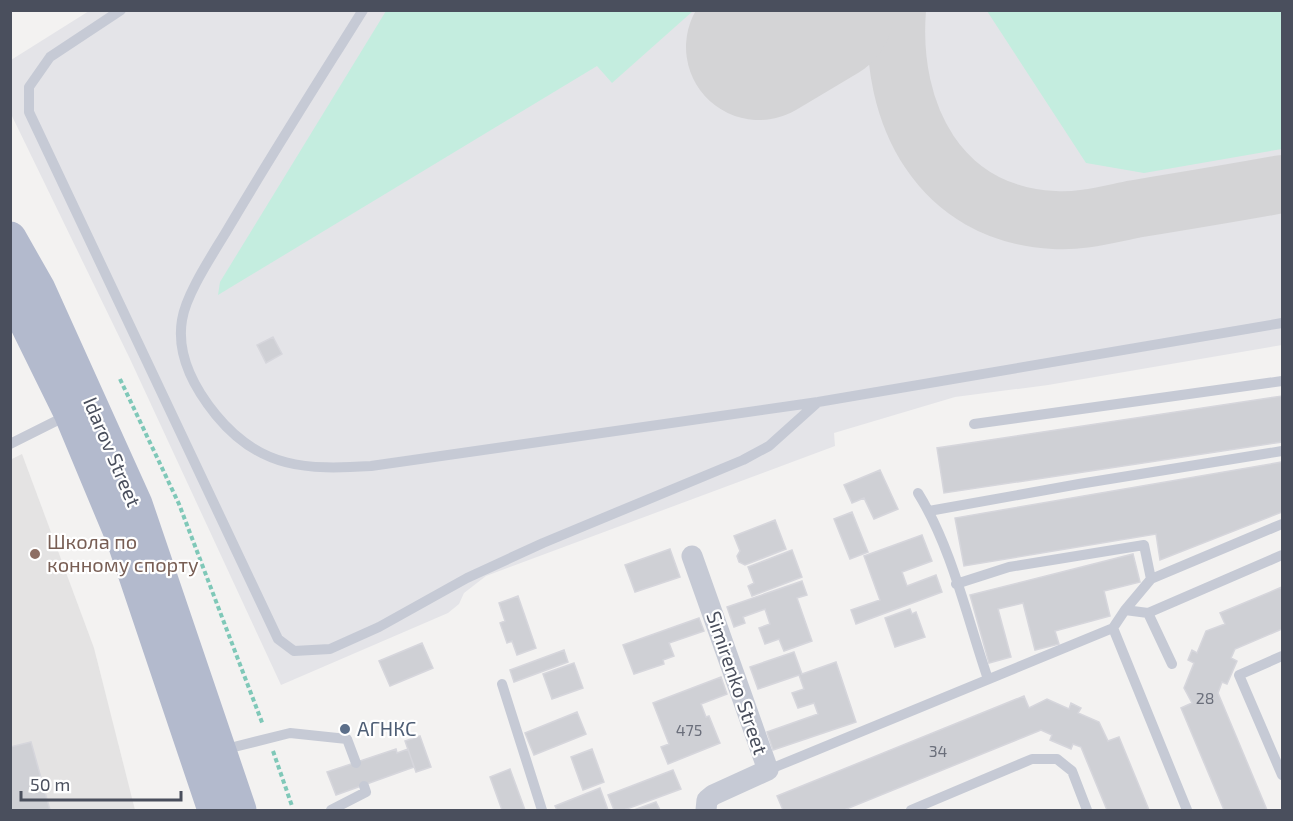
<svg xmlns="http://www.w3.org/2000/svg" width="1293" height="821" font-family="'Exo 2',sans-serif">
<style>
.education{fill:#e4e3e3}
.airport{fill:#e4e4e8}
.green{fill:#c4eddf}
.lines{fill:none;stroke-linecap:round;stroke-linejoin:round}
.taxiway{stroke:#d4d4d6;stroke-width:58}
.runway{stroke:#d4d4d6;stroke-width:146}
.building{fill:#cfd0d5;stroke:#d6d6dc;stroke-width:1.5}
.path{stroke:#7fc8b8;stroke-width:4;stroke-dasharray:4.5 3;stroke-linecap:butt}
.service{stroke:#c6cad5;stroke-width:10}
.minor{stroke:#c6cad5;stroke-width:21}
.primary{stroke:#b3bacd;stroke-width:33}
.education-dot{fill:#8d6e63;stroke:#fff;stroke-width:2}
.service-dot{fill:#5c6f8a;stroke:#fff;stroke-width:2}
.labels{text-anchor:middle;stroke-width:4.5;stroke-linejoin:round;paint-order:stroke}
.number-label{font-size:16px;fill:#6b6f7b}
.street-label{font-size:20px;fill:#4a4f5d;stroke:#fff}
.education-label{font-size:20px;fill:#785e54;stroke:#fff;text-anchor:start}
.service-label{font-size:20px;fill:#4e5e75;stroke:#fff;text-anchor:start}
</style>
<rect width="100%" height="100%" fill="#f3f2f1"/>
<path class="education" d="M22,454L94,648L135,810H11L10,460Z"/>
<path class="airport" d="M89,11H1282V345L1048,385L955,397L834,433L835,446L486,576L464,593L459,604L448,613L281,685L130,359L11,114V60Z"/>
<path class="green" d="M386,11H693L612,83L597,66L218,295L220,282Z
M987,11H1282V149L1144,173L1086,163Z"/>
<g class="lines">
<path class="taxiway" d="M897,10C889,114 939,214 1054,220C1080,222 1109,214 1135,209C1184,201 1233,193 1282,184"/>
<path class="runway" d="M759,47L821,10"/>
</g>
<path class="building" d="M273,337L282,354L266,363L257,345Z
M1282,396V442L944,493L937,448Z
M1282,462V512L1160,560L1156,534L964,566L955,518Z
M880,470L898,509L874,519L864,498L852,503L844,485Z
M852,512L868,552L850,559L834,519Z
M775,520L786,549L745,565L739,562L737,556L740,551L734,536Z
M922,535L932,561L902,572L907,586L936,575L942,592L856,624L851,610L880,600L864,556Z
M670,549L680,577L635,592L625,565Z
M792,550L802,577L752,596L748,586L754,583L748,567Z
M1133,554L1140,582L1104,591L1110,616L1055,631L1059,644L1035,650L1023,603L998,609L1011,657L989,663L970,595Z
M802,581L807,595L797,598L812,641L784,651L779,639L765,644L759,628L770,624L765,609L743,617L745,623L734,627L727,607Z
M1282,587V629L1235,649L1231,658L1237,661L1227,684L1222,682L1218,693L1267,810H1224L1181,708L1192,703L1184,688L1194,663L1188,660L1192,650L1197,653L1206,631L1225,624L1220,613Z
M518,596L536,648L517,655L512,641L507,643L500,623L505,621L499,603Z
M910,609L912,614L916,612L925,637L895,647L885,618Z
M699,618L704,631L669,643L674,656L663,660L664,664L634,674L623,645Z
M422,643L433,668L390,686L379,661Z
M564,650L568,662L514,682L510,670Z
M794,652L802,674L836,662L856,722L773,750L767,732L818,714L814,703L798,708L792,693L804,689L799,675L758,689L750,667Z
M574,663L583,688L552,699L543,674Z
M721,677L727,694L701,704L706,717L709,716L720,743L668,764L661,747L669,744L653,703Z
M1024,696L1029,708L1047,699L1069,709L1071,703L1081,708L1078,713L1099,722L1108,741L1119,737L1149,810H1107L1081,747L1073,744L1071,749L1050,740L1052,735L1041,730L844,810H783L777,796Z
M577,712L586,734L534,755L525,733Z
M420,736L431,767L416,772L405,741Z
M31,742L50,810H10V747Z
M396,749L397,753L408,749L414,767L336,795L327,772Z
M592,749L604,782L583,790L571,757Z
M510,769L525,810H502L490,777Z
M673,770L681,789L624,810H614L608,795Z
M600,788L608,810H557L555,806Z
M656,802L660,810H634Z"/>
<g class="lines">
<path class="path" d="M120,379L179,504L263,725
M273,751L292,806"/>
<path class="service" d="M121,10L50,57L29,87V112L278,639L294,651L330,649L379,627L467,578L543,543L743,460L769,446L818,402
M363,10C318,82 272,154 229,227C215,251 186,293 182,320C176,356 194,388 216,415C260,469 307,470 371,466L818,402L1282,323
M974,424L1282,381
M10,444L68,415
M918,493C952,548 967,618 988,679
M929,511L1079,484L1282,451
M1151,579L1282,524
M956,584L1009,567L1144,545L1151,579L1125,610
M1148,613L1172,664
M1113,628L1187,810
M1282,656L1239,675L1282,775
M502,684L542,810
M222,750L290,733L347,739L356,763
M768,770L1113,628L1125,610L1148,613L1282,555
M331,810L366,792L364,786
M911,810L1032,759H1057L1072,771L1087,810"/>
<path class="minor" d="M692,556L768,770L713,795L707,800L706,810"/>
<path class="primary" d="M10,238L39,289L136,504L240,810
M10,291L70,413L123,540L214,810"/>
</g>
<circle class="education-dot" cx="35" cy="554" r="6"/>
<circle class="service-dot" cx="345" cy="729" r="6"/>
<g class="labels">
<g class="number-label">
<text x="1205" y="704">28</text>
<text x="689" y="736">475</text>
<text x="938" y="757">34</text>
</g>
<g class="street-label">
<text transform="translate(112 452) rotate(67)" y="7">Idarov Street</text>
<text transform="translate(737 683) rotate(71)" y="7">Simirenko Street</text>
</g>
<g class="education-label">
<text x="47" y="549">Школа по<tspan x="47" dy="23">конному спорту</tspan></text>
</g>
<g class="service-label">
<text x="357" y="736">АГНКС</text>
</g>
</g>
<rect width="1293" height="821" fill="none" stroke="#4a4f5d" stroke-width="24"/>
<path d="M21 791v9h160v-9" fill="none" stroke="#4a4f5d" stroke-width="3"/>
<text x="30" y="791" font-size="18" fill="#4a4f5d" stroke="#ffffff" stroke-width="4.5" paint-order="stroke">50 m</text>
</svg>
